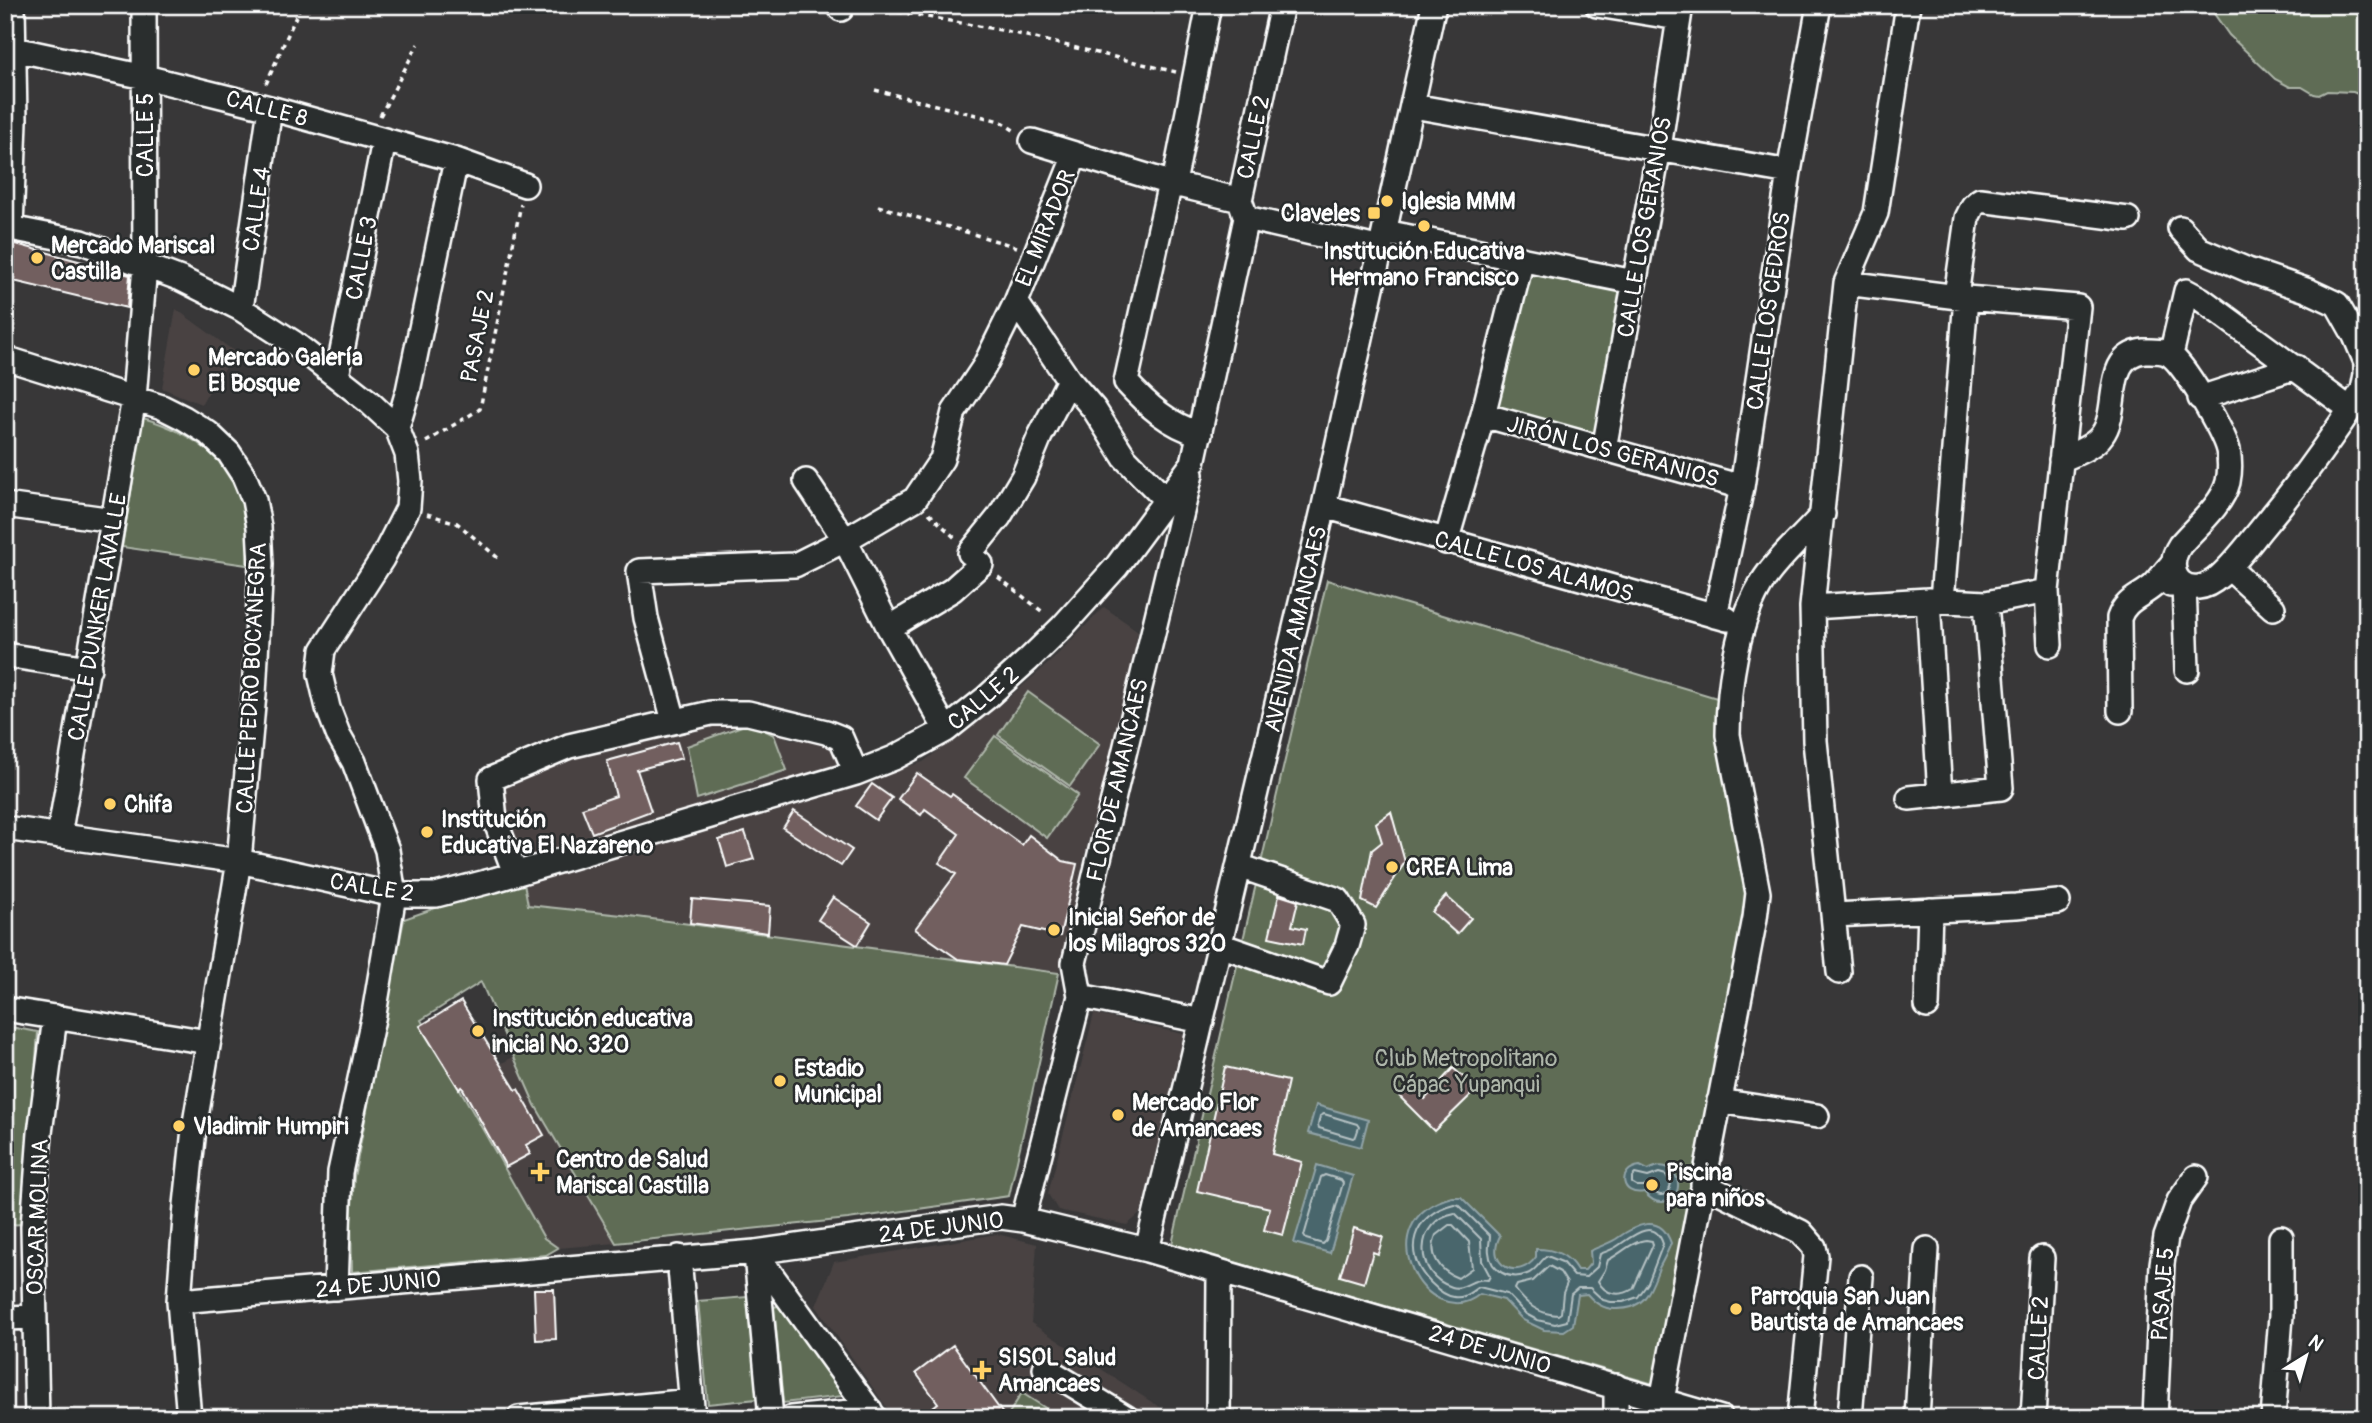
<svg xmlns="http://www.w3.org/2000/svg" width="2372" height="1423" font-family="Pangolin,sans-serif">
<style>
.built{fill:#494343}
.green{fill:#5e6c54;stroke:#aeb6aa;stroke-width:2}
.water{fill:#48666c;stroke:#91a3a7;stroke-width:2}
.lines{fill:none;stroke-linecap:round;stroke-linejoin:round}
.shore{stroke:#b6c2c4;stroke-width:2}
.building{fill:#725f5e;stroke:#fff;stroke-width:2}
.minor-casing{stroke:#fff;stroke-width:28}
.path{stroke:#fff;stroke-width:3.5;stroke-dasharray:5 5;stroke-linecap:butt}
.minor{stroke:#2a2d2e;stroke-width:23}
.poi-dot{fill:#ffd166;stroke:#2a2d2e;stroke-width:2.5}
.labels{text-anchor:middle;stroke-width:5;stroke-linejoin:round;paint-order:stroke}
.street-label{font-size:23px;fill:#fff;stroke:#2a2d2e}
.poi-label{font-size:23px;font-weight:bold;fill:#fff;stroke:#2a2d2e;text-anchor:start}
.park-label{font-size:23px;fill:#aeb6aa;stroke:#2a2d2e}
</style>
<rect width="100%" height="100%" fill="#383738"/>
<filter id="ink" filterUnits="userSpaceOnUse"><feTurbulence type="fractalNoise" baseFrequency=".0143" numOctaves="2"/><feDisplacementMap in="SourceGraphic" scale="14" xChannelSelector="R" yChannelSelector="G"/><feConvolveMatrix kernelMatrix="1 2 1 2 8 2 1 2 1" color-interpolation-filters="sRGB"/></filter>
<g filter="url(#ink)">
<path class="built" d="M176,309L235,352L201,404L162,388Z
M1104,607L1138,631L1124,704L1084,858L1059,973L622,915L528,905L524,883L923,762L1005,701L1049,663Z
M748,716L792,740H830L846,767L519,863L503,814L499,785L579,751Z
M1094,1014L1187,1035L1141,1213L1127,1225L1058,1210L1048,1194Z
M513,1057L535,1105L616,1243L558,1248L544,1238L458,1088Z
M997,1234L1037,1244L1031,1323L1176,1418H894L816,1306L834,1262Z"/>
<path class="green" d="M2208,5H2367V98L2353,92L2327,91L2319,95L2314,94L2302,87H2290L2275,79L2229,35Z
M1532,270L1623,289L1597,434L1496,407Z
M143,418C192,432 238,463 247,517C250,533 248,549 247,565L122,547Z
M1327,580L1717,698L1719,738L1748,897L1657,1385L1172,1244Z
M1028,692L1100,744L1070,786L998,735Z
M750,723L774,735L787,770L697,799L687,746Z
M995,736L1078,795L1047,838L964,778Z
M524,883L528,905L622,915L1059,973L1009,1196L848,1219L616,1243L535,1105L481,982L421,1020L544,1238L558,1248L546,1255L352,1272L351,1221L354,1177L404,919L484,891Z
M5,1026L38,1032L24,1224L5,1225Z
M747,1297L757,1399L708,1404L698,1301Z
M781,1305L843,1396L783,1403L774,1307Z
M1022,1393L1061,1418H1006Z"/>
<path class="water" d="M1316,1105L1368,1120L1361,1147L1308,1133Z
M1317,1165L1353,1176L1330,1253L1294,1243Z
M1640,1166L1648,1170C1678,1153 1690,1198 1663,1202C1655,1203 1649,1198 1644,1192C1621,1197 1616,1169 1640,1166Z
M1452,1197H1461L1500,1236C1485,1265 1518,1282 1536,1257V1249C1554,1249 1568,1254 1577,1270H1585L1591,1263L1590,1251C1598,1247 1608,1244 1616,1239C1634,1226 1660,1211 1671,1243C1668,1252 1663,1260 1659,1268C1650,1292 1645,1310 1615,1309C1603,1309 1595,1303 1587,1294L1578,1295L1573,1325L1564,1331L1544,1330L1523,1320L1504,1300L1480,1294C1429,1336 1361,1221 1452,1197Z"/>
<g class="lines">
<path class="shore" d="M1324,1114L1357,1124L1359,1127L1356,1136L1353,1138L1319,1128L1318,1125L1320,1116Z
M1659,1173L1666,1175L1671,1183L1669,1191C1660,1200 1655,1192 1647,1186H1637L1632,1183V1177L1635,1174L1648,1177Z
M1325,1175L1341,1180L1343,1183L1326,1241L1323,1244L1306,1239L1304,1236L1321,1177Z
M1454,1204L1459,1205L1490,1236C1490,1241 1488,1247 1489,1252C1490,1271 1510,1281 1527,1274C1536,1271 1540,1261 1547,1256L1562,1262L1574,1276L1586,1277L1597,1267L1600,1254C1605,1252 1611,1250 1616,1247C1629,1239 1654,1215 1663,1244L1648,1283L1638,1297L1623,1302H1611L1603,1300L1590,1288H1578L1571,1294L1567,1321L1555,1324L1537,1320L1526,1314L1507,1294L1479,1287C1471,1291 1465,1299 1454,1297C1445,1296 1437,1289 1431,1283C1400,1253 1413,1214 1454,1204Z
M1455,1213L1481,1239L1482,1261L1490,1276L1488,1280C1472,1277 1464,1291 1452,1287C1413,1275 1414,1220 1455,1213Z
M1449,1225H1453L1469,1242L1472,1268L1458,1278C1439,1271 1428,1254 1436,1235Z
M1646,1240L1652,1241L1653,1245L1633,1289C1620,1297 1605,1295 1598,1281L1605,1270L1608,1260C1620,1254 1633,1241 1646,1240Z
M1549,1266L1560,1272L1567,1283L1563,1293L1561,1313L1558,1315C1538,1314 1526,1304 1515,1289L1517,1285L1533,1281Z"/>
</g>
<path class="building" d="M5,241L130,275L127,308L5,279Z
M677,742L682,758L637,770L651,811L592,833L582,808L616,796L607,761Z
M917,773L950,796L952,794L1022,845L1029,835L1063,861L1077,864L1060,936L1023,927L1004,965L958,959L915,929L956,874L939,863L959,834L925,809L921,815L898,799Z
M872,784L892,798L876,820L856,806Z
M794,811L852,850L841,866L783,828Z
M1391,812L1405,862L1376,908L1362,901L1372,850L1382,842L1376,823Z
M745,832L754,859L727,867L719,840Z
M1279,895L1298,901L1292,926L1306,929L1303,944L1269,937Z
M1446,896L1471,918L1457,934L1432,912Z
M833,897L871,922L857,945L818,920Z
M692,899L770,906L768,933L690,923Z
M461,1001L516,1090L518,1089L544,1135L526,1145L530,1154L506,1167L462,1087L459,1089L420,1026Z
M1225,1067L1288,1081L1272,1154L1302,1162L1283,1235L1264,1230L1270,1208L1197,1191Z
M1453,1068L1477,1089L1434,1131L1399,1096L1410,1084L1425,1099Z
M1354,1228L1383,1237L1378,1254L1373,1252L1364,1283L1340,1276Z
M534,1289H554L556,1339L536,1340Z
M953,1345L1006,1418H919L938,1403L916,1373Z"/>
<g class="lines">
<g class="minor-casing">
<path id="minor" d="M839,5L841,9
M1597,5L1678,18
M5,47L145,77L270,108L456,160L525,185
M1413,106L1789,172
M1032,141L1170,183L1240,200
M1170,183L1126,382C1147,405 1169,425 1200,434
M1174,183L1209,5
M1246,218L1381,249
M5,227L82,242L181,279L241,309L294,343L369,402L397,428L407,454L410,481L408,508L382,559L323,650L320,674L328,708L338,734L354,762L387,850L394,895L374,1014L340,1172L336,1288
M11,228L15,121L13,5
M1385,232L1634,282
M1846,283L1966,298L2078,307L2047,591L2050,645
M1956,296L1967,218L1973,206L1980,200L2128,219
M1016,302L1075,155
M241,309L270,108
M2171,355L2186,291L2201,299L2350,409
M5,358L162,407L184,418L208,433L229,453L244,476L254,500L259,527L261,564L254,694L239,861L194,1129L186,1205L179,1301L189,1418
M337,376L384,141
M2200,398L2296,367
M1483,415L1742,487
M397,428L408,391L456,160
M1604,449L1659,148L1681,5
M2061,460C2074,454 2094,447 2102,435C2121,410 2102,356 2144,351C2151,351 2163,350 2170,355C2184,363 2224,433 2228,450C2230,460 2230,472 2228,482C2222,506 2195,527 2180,545C2160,575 2189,604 2220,576C2236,562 2249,544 2262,528C2299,484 2332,438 2363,390L2366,374V362L2355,336L2337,304L2309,291L2248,270L2199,249L2180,228
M806,481L845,540L889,628L946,730
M5,505L113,520
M1324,506L1727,619
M1446,542L1483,415L1522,259
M970,553L999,517L1023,477L1040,436L1069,380
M2229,568L2273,608
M2171,585H2184L2187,670
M1928,600L1940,795
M1942,600L1966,298
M1812,607L1928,600L1986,603L2047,591
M1715,616L1742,487L1789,172L1819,5
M889,628L952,590L981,564
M5,655L89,668
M2120,711L2119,618C2125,600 2140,597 2153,586C2160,579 2166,570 2173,563
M674,721L646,618L639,571L795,565L845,540L915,499L942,459L954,412L984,367L1016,302L1069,380L1094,409L1125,458L1166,500
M1909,798L2001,788L1986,603
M5,828L239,861L394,895H436L494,880L856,773L894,758L946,730L986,698L1028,660L1062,627L1117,566L1193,463L1246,218L1240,200L1282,5
M59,836L134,398L145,266L144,5
M515,873L495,820L491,779L569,746L711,713H748L826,732L841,738L856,773
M1834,915L2016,906L2058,902
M1220,945L1329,983L1347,946L1353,925L1338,900L1239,866
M1839,972L1815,741L1812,607L1846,283L1876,213L1908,5
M1080,996L1202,1021
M1927,1006L1930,910
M5,1009L208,1042
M1719,1101L1817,1116
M1703,1184L1801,1232L1814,1247L1816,1256L1800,1418
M1023,1220L1080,996L1074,963L1191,474
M1147,1250L1324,506L1434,5
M755,1252L875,1418
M756,1255L771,1418
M679,1257L693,1418
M179,1301L755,1252L1001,1217L1023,1220L1147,1250L1721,1418
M5,1318L34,1317
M1045,1368L1127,1418
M1662,1400L1755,918L1758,893L1728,735C1728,686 1737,619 1765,578C1779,557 1805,535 1823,514
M37,1418L33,1227L40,1133L55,1017
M519,1418L691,1401
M791,1418L870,1410
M1218,1418L1219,1272
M1616,1418V1386
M1850,1418L1861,1277
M1917,1418L1927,1249
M2033,1418L2042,1258
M2155,1418L2162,1264L2166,1237L2179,1201L2196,1177
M2273,1418L2281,1316V1238"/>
</g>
<path class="path" d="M888,10L1006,31L1176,72
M266,84L301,5
M875,90L1000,121L1015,131
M380,116L418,44
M878,206L1017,247
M426,442L480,409L521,204
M929,513L956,539
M427,514L457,523L498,558
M998,577L1044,613"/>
<use href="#minor" class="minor"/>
</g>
</g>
<g class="poi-dot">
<circle cx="1387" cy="201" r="7"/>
<rect x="1367" y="206" width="14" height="14" rx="3.5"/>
<circle cx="1424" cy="226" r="7"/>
<circle cx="37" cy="258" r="7"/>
<circle cx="194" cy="370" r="7"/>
<circle cx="110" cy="804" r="7"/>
<circle cx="427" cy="832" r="7"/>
<circle cx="1392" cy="867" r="7"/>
<circle cx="1054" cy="930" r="7"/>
<circle cx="478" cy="1031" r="7"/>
<circle cx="780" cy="1081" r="7"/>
<circle cx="1118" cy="1115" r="7"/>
<circle cx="179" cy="1126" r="7"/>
<path d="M536.5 1161.5h7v7h7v7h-7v7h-7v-7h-7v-7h7z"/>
<circle cx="1652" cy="1185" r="7"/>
<circle cx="1736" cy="1309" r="7"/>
<path d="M978.5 1359.5h7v7h7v7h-7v7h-7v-7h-7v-7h7z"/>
</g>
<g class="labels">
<g class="street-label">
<text transform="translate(267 108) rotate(15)" y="8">CALLE 8</text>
<text transform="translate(145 135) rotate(-90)" y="8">CALLE 5</text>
<text transform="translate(1253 137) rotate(-78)" y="8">CALLE 2</text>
<text transform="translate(256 209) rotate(-82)" y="8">CALLE 4</text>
<text transform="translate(1644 227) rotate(-80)" y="8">CALLE LOS GERANIOS</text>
<text transform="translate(1045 228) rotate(-68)" y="8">EL MIRADOR</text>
<text transform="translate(361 258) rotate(-79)" y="8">CALLE 3</text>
<text transform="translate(1768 311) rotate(-82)" y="8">CALLE LOS CEDROS</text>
<text transform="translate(477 336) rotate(-79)" y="8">PASAJE 2</text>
<text transform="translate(1613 451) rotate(15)" y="8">JIRÓN LOS GERANIOS</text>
<text transform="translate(1534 566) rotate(16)" y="8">CALLE LOS ALAMOS</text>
<text transform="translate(97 617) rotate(-80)" y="8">CALLE DUNKER LAVALLE</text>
<text transform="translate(1295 629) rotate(-77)" y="8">AVENIDA AMANCAES</text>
<text transform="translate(251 678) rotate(-87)" y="8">CALLE PEDRO BOCANEGRA</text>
<text transform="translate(983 698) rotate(-40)" y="8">CALLE 2</text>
<text transform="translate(1117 780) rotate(-77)" y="8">FLOR DE AMANCAES</text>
<text transform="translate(372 887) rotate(9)" y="8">CALLE 2</text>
<text transform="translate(37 1217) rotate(-88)" y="8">OSCAR MOLINA</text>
<text transform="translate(941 1227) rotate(-7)" y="8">24 DE JUNIO</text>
<text transform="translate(378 1284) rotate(-5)" y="8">24 DE JUNIO</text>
<text transform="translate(2162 1294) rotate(-86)" y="8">PASAJE 5</text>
<text transform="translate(2038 1338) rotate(-87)" y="8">CALLE 2</text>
<text transform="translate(1490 1349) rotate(16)" y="8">24 DE JUNIO</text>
</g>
<g class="poi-label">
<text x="1401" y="209">Iglesia MMM</text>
<text x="1360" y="221" text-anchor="end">Claveles</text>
<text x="51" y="253">Mercado Mariscal<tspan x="51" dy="26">Castilla</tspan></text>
<text x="1424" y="259" text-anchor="middle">Institución Educativa<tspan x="1424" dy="26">Hermano Francisco</tspan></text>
<text x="208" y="365">Mercado Galería<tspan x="208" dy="26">El Bosque</tspan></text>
<text x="124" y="812">Chifa</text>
<text x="441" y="827">Institución<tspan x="441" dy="26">Educativa El Nazareno</tspan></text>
<text x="1406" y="875">CREA Lima</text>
<text x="1068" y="925">Inicial Señor de<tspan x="1068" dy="26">los Milagros 320</tspan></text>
<text x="492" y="1026">Institución educativa<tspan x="492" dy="26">inicial No. 320</tspan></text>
<text x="794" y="1076">Estadio<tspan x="794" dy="26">Municipal</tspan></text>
<text x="1132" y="1110">Mercado Flor<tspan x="1132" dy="26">de Amancaes</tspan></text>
<text x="193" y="1134">Vladimir Humpiri</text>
<text x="556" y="1167">Centro de Salud<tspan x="556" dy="26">Mariscal Castilla</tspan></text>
<text x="1666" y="1180">Piscina<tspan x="1666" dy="26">para niños</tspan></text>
<text x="1750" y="1304">Parroquia San Juan<tspan x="1750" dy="26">Bautista de Amancaes</tspan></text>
<text x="998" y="1365">SISOL Salud<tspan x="998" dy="26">Amancaes</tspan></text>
</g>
<g class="park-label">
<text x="1466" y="1066">Club Metropolitano<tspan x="1466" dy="26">Cápac Yupanqui</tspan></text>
</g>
</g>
<rect width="2372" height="1423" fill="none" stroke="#2a2d2e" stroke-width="28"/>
<rect x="14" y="14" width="2344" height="1395" fill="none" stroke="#fff" stroke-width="2.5" filter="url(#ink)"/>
<g transform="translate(2306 1356) rotate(37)" stroke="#2a2d2e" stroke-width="5" paint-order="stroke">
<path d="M0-5L12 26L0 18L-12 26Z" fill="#ffffff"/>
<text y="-10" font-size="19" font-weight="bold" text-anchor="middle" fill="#ffffff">N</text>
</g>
</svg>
